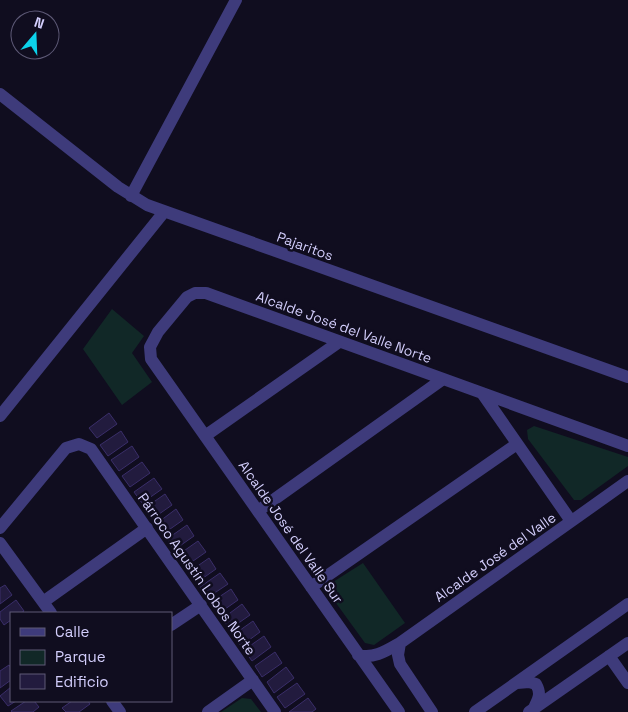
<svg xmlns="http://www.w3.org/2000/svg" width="628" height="712" font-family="'Space Grotesk',sans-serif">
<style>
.green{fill:#112827}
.building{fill:#221b3e;stroke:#3a2e69}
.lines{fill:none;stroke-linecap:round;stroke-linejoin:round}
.minor{stroke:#3e3b7b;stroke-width:12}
.labels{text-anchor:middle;stroke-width:5;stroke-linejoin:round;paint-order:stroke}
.street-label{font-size:14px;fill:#d3cefc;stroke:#100d1f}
</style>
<rect width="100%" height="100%" fill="#100d1f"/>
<path class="green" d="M112,309L144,336L132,353L152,382L122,405L83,349Z
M534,426L628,457V466L581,500H574L528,439L527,430Z
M363,563L405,623L374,645L365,643L328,592L333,582Z
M242,698L251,699L261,712H221Z"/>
<path class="building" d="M109,413L117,424L97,438L89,428Z
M121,431L128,442L108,456L100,445Z
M132,446L139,457L119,471L111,460Z
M142,462L150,473L130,487L122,476Z
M154,478L162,489L142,503L134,492Z
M165,494L172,505L152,519L145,508Z
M176,509L183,520L163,534L156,524Z
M187,525L194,536L174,550L167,539Z
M198,541L206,552L186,566L178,555Z
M209,558L216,569L196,583L189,572Z
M220,573L228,584L207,598L200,587Z
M5,585L12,595L0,604V588Z
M231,589L238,600L218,614L210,603Z
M16,600L24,611L21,613H11V620L4,625L0,619V612Z
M242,604L250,615L230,629L222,619Z
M253,621L260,632L241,646L233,635Z
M264,636L271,647L252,661L244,650Z
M275,652L282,663L262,677L255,666Z
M9,665L11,668V680L0,688V671Z
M286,667L294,678L274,693L267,682Z
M297,683L305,694L285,708L277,697Z
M11,687V701H16L8,706L0,696Z
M308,698L316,709L312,712H289Z
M26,701H34L39,707L33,712H12L11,711Z
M72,701H88L90,704L79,712H66L62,708Z"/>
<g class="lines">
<path class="minor" d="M0,94L118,187L147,205L628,377
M131,196L236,0
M482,393L571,521
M0,416L164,212
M205,436L339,342
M258,511L443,379
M0,528L66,448L79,444L91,449L275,712
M0,543L51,613
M311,587L517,444
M43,602L147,528
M171,625L201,605
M400,643L398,655L400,664L432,712
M358,655C374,659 386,651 400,643L628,481
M609,656L628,683
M517,683L529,682L536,684C542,695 538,699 533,710
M112,701L120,712
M208,712L253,680
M399,712L151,359L150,347L158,332L187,297L195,293H206L628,446
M475,712L628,604
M529,712L628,643"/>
</g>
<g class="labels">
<g class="street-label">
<text transform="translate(305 246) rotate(20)" y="5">Pajaritos</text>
<text transform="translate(344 327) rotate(20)" y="5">Alcalde José del Valle Norte</text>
<text transform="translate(291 532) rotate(55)" y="5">Alcalde José del Valle Sur</text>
<text transform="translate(495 557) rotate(-35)" y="5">Alcalde José del Valle</text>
<text transform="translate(197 574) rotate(55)" y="5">Párroco Agustín Lobos Norte</text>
</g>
</g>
<rect x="10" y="612" width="162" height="90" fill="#100d1f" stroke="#5e5a77"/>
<rect x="20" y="628" width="25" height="8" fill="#3e3b7b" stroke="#5e5a77"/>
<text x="55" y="637" font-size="15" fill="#d3cefc">Calle</text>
<rect x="20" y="650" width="25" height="15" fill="#112827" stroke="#5e5a77"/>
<text x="55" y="662" font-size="15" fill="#d3cefc">Parque</text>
<rect x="20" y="674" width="25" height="15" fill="#221b3e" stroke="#5e5a77"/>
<text x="55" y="687" font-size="15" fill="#d3cefc">Edificio</text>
<g transform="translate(35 35) rotate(19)"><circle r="24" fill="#100d1f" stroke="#5e5a77"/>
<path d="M0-4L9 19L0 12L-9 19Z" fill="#0cd2ea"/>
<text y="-8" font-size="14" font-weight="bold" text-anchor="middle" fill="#d3cefc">N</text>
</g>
</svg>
